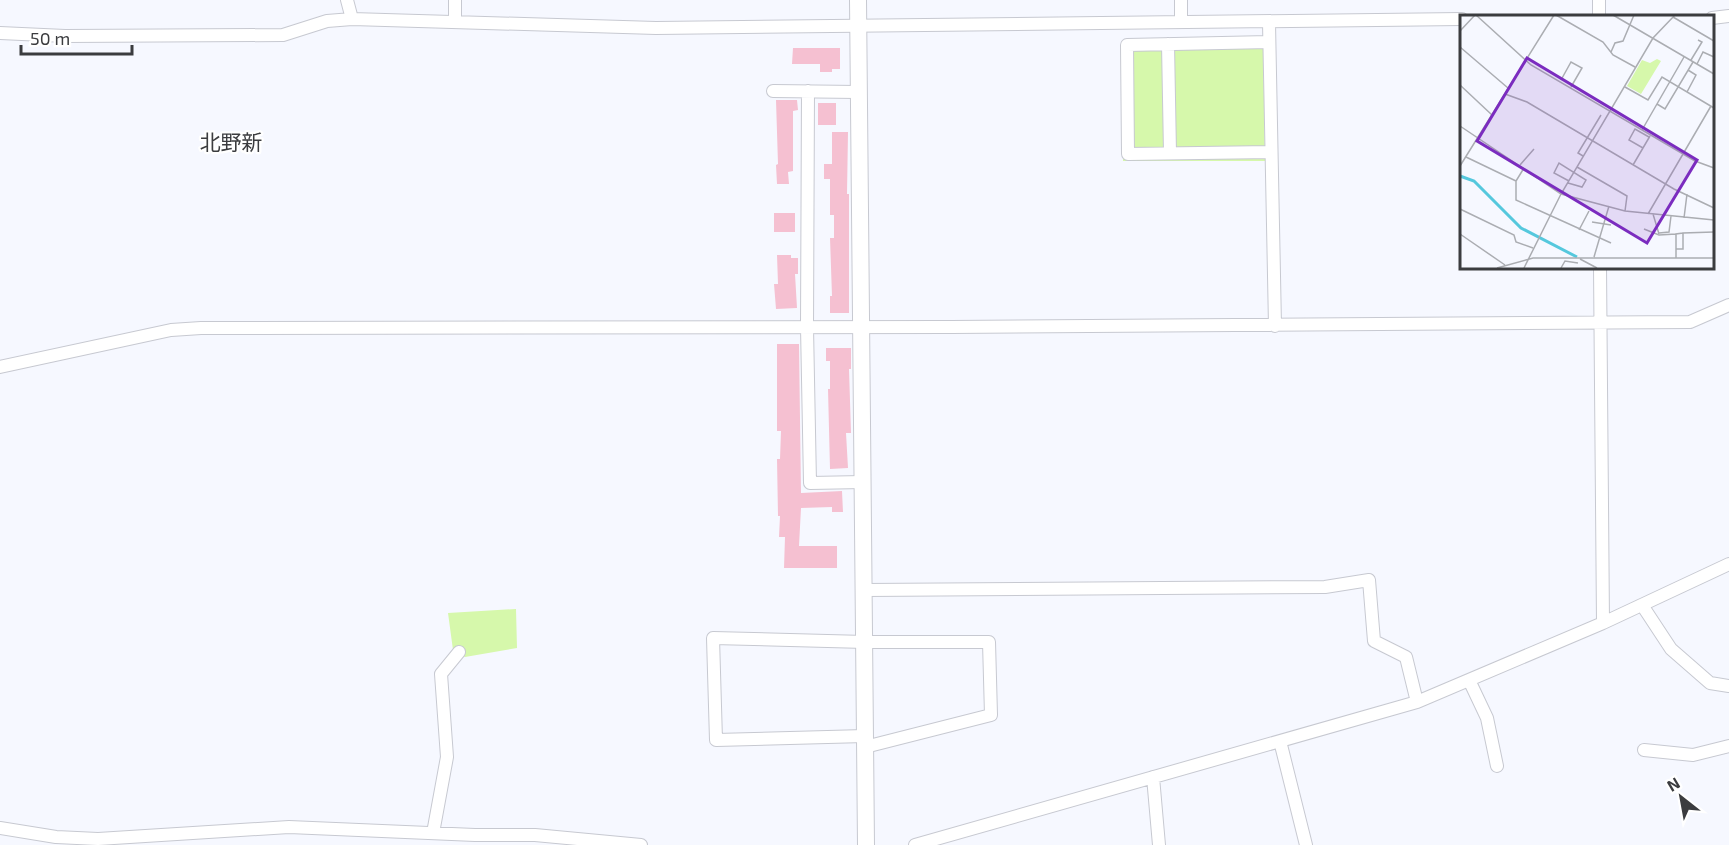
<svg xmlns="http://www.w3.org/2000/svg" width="1729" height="845" font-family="'Exo 2','Noto Sans JP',sans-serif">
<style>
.green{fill:#d6f8ab}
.building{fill:#f5c0d1}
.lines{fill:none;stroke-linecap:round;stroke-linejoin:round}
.street-casing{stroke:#c7c9d1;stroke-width:14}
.secondary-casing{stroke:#c7c9d1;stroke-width:18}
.street{stroke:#fff;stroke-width:12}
.secondary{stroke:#fff;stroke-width:16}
.labels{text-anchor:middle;stroke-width:4.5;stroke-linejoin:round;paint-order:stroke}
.neighbourhood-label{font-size:21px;fill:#3b3c3f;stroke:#fff}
.inset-river{fill:none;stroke:#55c8dd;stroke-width:3}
.inset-road{fill:none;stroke:#abadb2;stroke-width:1.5}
.view{fill:#7b2cbf;fill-opacity:0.15;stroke:#7b2cbf;stroke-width:3}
.inset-edge{fill:none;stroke:#3b3c3f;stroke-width:3}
</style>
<rect width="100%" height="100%" fill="#f6f8ff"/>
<path class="green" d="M1263,38L1265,161H1123V41Z
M516,609L517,648L465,657L453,650L448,613Z"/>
<path class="building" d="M793,48H840V69H832V72H820V64H792Z
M776,100H797L798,110L793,111V171L788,172L789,184H777L776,165L778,164Z
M818,103H836V125H818Z
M832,132H848L847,194H849V313H830V296H832L830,238H834V215H830V179H824V164H832Z
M774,213H795V232H774Z
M777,255H791V258H798V274H795L797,308L776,309L774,284H778Z
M777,344H799L801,493L842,491L843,512H832V507L801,508L799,546H837V568H784L785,537H779L780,516H778L777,459H780L781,431H777Z
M826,348H851V369H849L851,433H846L848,468L830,469L828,389H830V361H826Z"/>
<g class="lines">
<g class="street-casing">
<path id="street" d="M347,0L352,19
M455,0V21
M1181,0V22
M1599,0V16
M1712,18L1729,16
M1269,23L1275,326
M0,33L65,36L283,35L327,21L352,19L656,28L1462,19
M1269,42L1127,45L1128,154L1271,152
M1168,44L1170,153
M773,91L858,92
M808,91L807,327L810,483L863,482
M1600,267L1603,623
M0,367L171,330L201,328L951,327L1690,322L1729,305
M864,590L1325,587L1369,580L1374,641L1406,657L1417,702
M1642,605L1671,649L1710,683L1729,686
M1469,680L1487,718L1497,766
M865,736L716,740L713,638L865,642H989L991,715L865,747
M1280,741L1306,845
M1644,750L1693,755L1729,746
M1153,777L1159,845
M0,828L56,837L98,839L289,827L475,835H535L641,845
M433,833L447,757L441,674L459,652
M915,845L1417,702L1603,623L1729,564"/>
</g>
<g class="secondary-casing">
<path id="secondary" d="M858,0L866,845"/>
</g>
<use href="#street" class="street"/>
<use href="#secondary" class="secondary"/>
</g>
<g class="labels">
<g class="neighbourhood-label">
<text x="231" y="150">北野新</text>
</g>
</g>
<g transform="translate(1460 15)">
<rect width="254" height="254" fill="#f6f8ff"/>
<path d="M197,44L201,46L181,79L167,71L182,45L190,48Z" fill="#d6f8ab"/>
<path class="inset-river" d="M0,161L14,166L61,213L117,242"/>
<path class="inset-road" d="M16,0L71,50L235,146L254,153M96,0L143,27L153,40L175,52M153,0L254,59M213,2L254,26M0,16L15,0M0,32L48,73M151,37L155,28L163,26L174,0M231,45L242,27L238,25M237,49L243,37L254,42M101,65L111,47L122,53L111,72M0,70L32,100M165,72L188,85L202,62L254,93M227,77L236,60L228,55M45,79L67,87L214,174L254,193M197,89L205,94L233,47M0,111L101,179L165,196L254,205M182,115L224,42M183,133L169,125L175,114L189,122M123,141L118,138L141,100M6,142L56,166M60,150L74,134M173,150L190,121M0,151L94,0M117,152L167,181L165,196M64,153L56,166V185L151,228M108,168L122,172L126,165L99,148L94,158L109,166M0,194L54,220L56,227L73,233M188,199L251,91M193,199L199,219M224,203L227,179M132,207L151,210M184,214L199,220L216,219M119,215L129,196M199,218L209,217L211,201M0,219L45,250M216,234H223V218L254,217M134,242L149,191M216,243V219L223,218M120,244L137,253M37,253L73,243H254M64,253L101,179L193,23L215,0M101,253L105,246L118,248"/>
<path class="view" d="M67,43L237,145L187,228L17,126Z"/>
<rect width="254" height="254" class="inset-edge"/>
</g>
<g transform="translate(1681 797) rotate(329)" stroke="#ffffff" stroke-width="4.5" paint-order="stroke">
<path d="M0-4.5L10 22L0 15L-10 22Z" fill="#3b3c3f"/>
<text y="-9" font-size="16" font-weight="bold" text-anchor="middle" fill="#3b3c3f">N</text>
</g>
<path d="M21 45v9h111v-9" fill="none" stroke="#3b3c3f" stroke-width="3"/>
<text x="30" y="45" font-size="18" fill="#3b3c3f" stroke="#ffffff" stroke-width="4.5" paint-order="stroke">50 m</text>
</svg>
